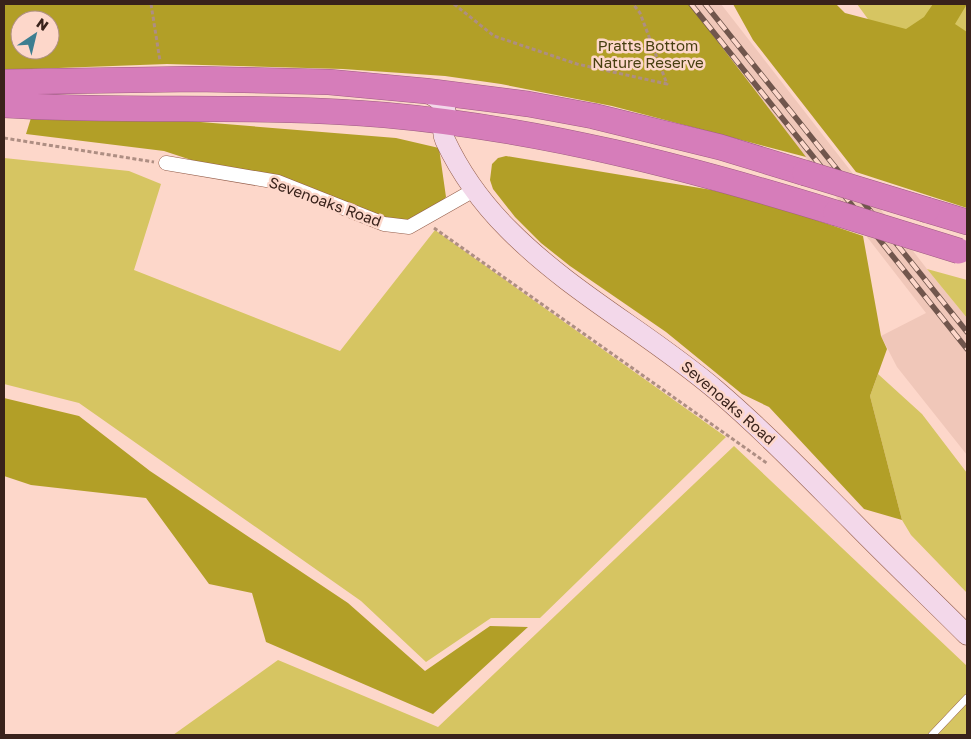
<svg xmlns="http://www.w3.org/2000/svg" width="971" height="739" font-family="'Golos Text',sans-serif">
<style>
.built{fill:#f0c7b9}
.green{fill:#d6c562}
.forest{fill:#b29f27;fill-rule:evenodd}
.lines{fill:none;stroke-linecap:round;stroke-linejoin:round}
.lane-casing{stroke:#945e4b;stroke-width:8}
.street-casing{stroke:#945e4b;stroke-width:15}
.secondary-casing{stroke:#945e4b;stroke-width:21}
.highway-casing{stroke:#9f5d82;stroke-width:26}
.path{stroke:#ae8e83;stroke-width:3;stroke-dasharray:4 2.5;stroke-linecap:butt}
.lane{stroke:#fff;stroke-width:7}
.street{stroke:#fff;stroke-width:14}
.secondary{stroke:#f3d8ea;stroke-width:20}
.highway{stroke:#d67dba;stroke-width:25}
.rail-casing{stroke:#71564d;stroke-width:5.5}
.rail{stroke:#fdd7ca;stroke-width:4;stroke-dasharray:11;stroke-linecap:butt}
.highway-bridge-casing{stroke:#9f5d82;stroke-width:26;stroke-linecap:butt}
.highway-bridge{stroke:#d67dba;stroke-width:25}
.labels{text-anchor:middle;stroke-width:5;stroke-linejoin:round;paint-order:stroke}
.park-label{font-size:15px;fill:#473f10;stroke:#fdd7ca}
.street-label{font-size:15px;fill:#39221b;stroke:#fdd7ca}
</style>
<rect width="100%" height="100%" fill="#fdd7ca"/>
<path class="built" d="M690,4H721L927,269L967,318V455L897,367L881,336L926,313L757,95Z"/>
<path class="green" d="M857,4H967V116L926,99Z
M4,158L129,171L161,184L134,270L340,351L435,230L726,437L540,618H491L426,662L361,601L79,403L4,384Z
M927,269L967,280V318Z
M878,374L922,414L967,473V593L911,535L902,520L870,396Z
M734,446L967,666V735H173L278,660L438,727Z"/>
<path class="forest" d="M4,4H689L806,157L612,106L501,84L445,76L343,69L167,64L4,70ZM20,20H50V50H20Z
M733,4H836L845,13L906,29L924,17L933,4H967L955,24L967,32V208L856,172L753,40Z
M31,118L176,120L396,138L439,148L446,197L413,233L164,151L26,134Z
M506,156L712,190L772,205L863,236L881,336L887,349L870,396L902,520L864,509L769,407L742,394L666,332L570,266L541,243L515,217L493,189L490,180L492,164L498,158Z
M4,398L79,416L150,471L348,603L425,671L490,626L528,627L433,714L266,642L252,593L209,584L146,498L31,485L4,476Z"/>
<g class="lines">
<g class="lane-casing">
<path id="lane" d="M932,735L967,698"/>
</g>
<g class="street-casing">
<path id="street" d="M166,163L278,182L384,224L409,227L476,189"/>
</g>
<g class="secondary-casing">
<path id="secondary" d="M426,91C431,95 440,99 444,105C450,116 439,128 445,140C460,172 483,204 508,229C570,292 649,333 716,390C764,431 808,477 852,521C890,560 929,597 967,635"/>
</g>
<g class="highway-casing">
<path id="highway" d="M4,82L195,79L329,82L426,91L528,104L593,116L720,147L805,173
M4,105C131,113 258,104 385,115C541,129 687,167 836,213
M927,210L967,222"/>
</g>
<path class="path" d="M151,4L160,61
M454,4L494,36L577,64L667,84L640,13L633,4
M4,138L154,162
M434,228L768,464"/>
<use href="#lane" class="lane"/>
<use href="#street" class="street"/>
<use href="#secondary" class="secondary"/>
<use href="#highway" class="highway"/>
<g class="rail-casing">
<path id="rail" d="M691,4L967,349
M705,4L967,332"/>
</g>
<use href="#rail" class="rail"/>
<g class="highway-bridge-casing">
<path id="highway-bridge" d="M805,173L927,210
M836,213L959,251"/>
</g>
<use href="#highway-bridge" class="highway-bridge"/>
</g>
<g class="labels">
<g class="park-label">
<text x="648" y="51">Pratts Bottom<tspan x="648" dy="17">Nature Reserve</tspan></text>
</g>
<g class="street-label">
<text transform="translate(325 202) rotate(20)" y="5">Sevenoaks Road</text>
<text transform="translate(728 403) rotate(41)" y="5">Sevenoaks Road</text>
</g>
</g>
<rect width="971" height="739" fill="none" stroke="#39221b" stroke-width="10"/>
<g transform="translate(35 35) rotate(35)"><circle r="24" fill="#fdd7ca" stroke="#af8f84"/>
<path d="M0-4L9 19L0 12L-9 19Z" fill="#3d7e91"/>
<text y="-8" font-size="14" font-weight="bold" text-anchor="middle" fill="#39221b">N</text>
</g>
</svg>
